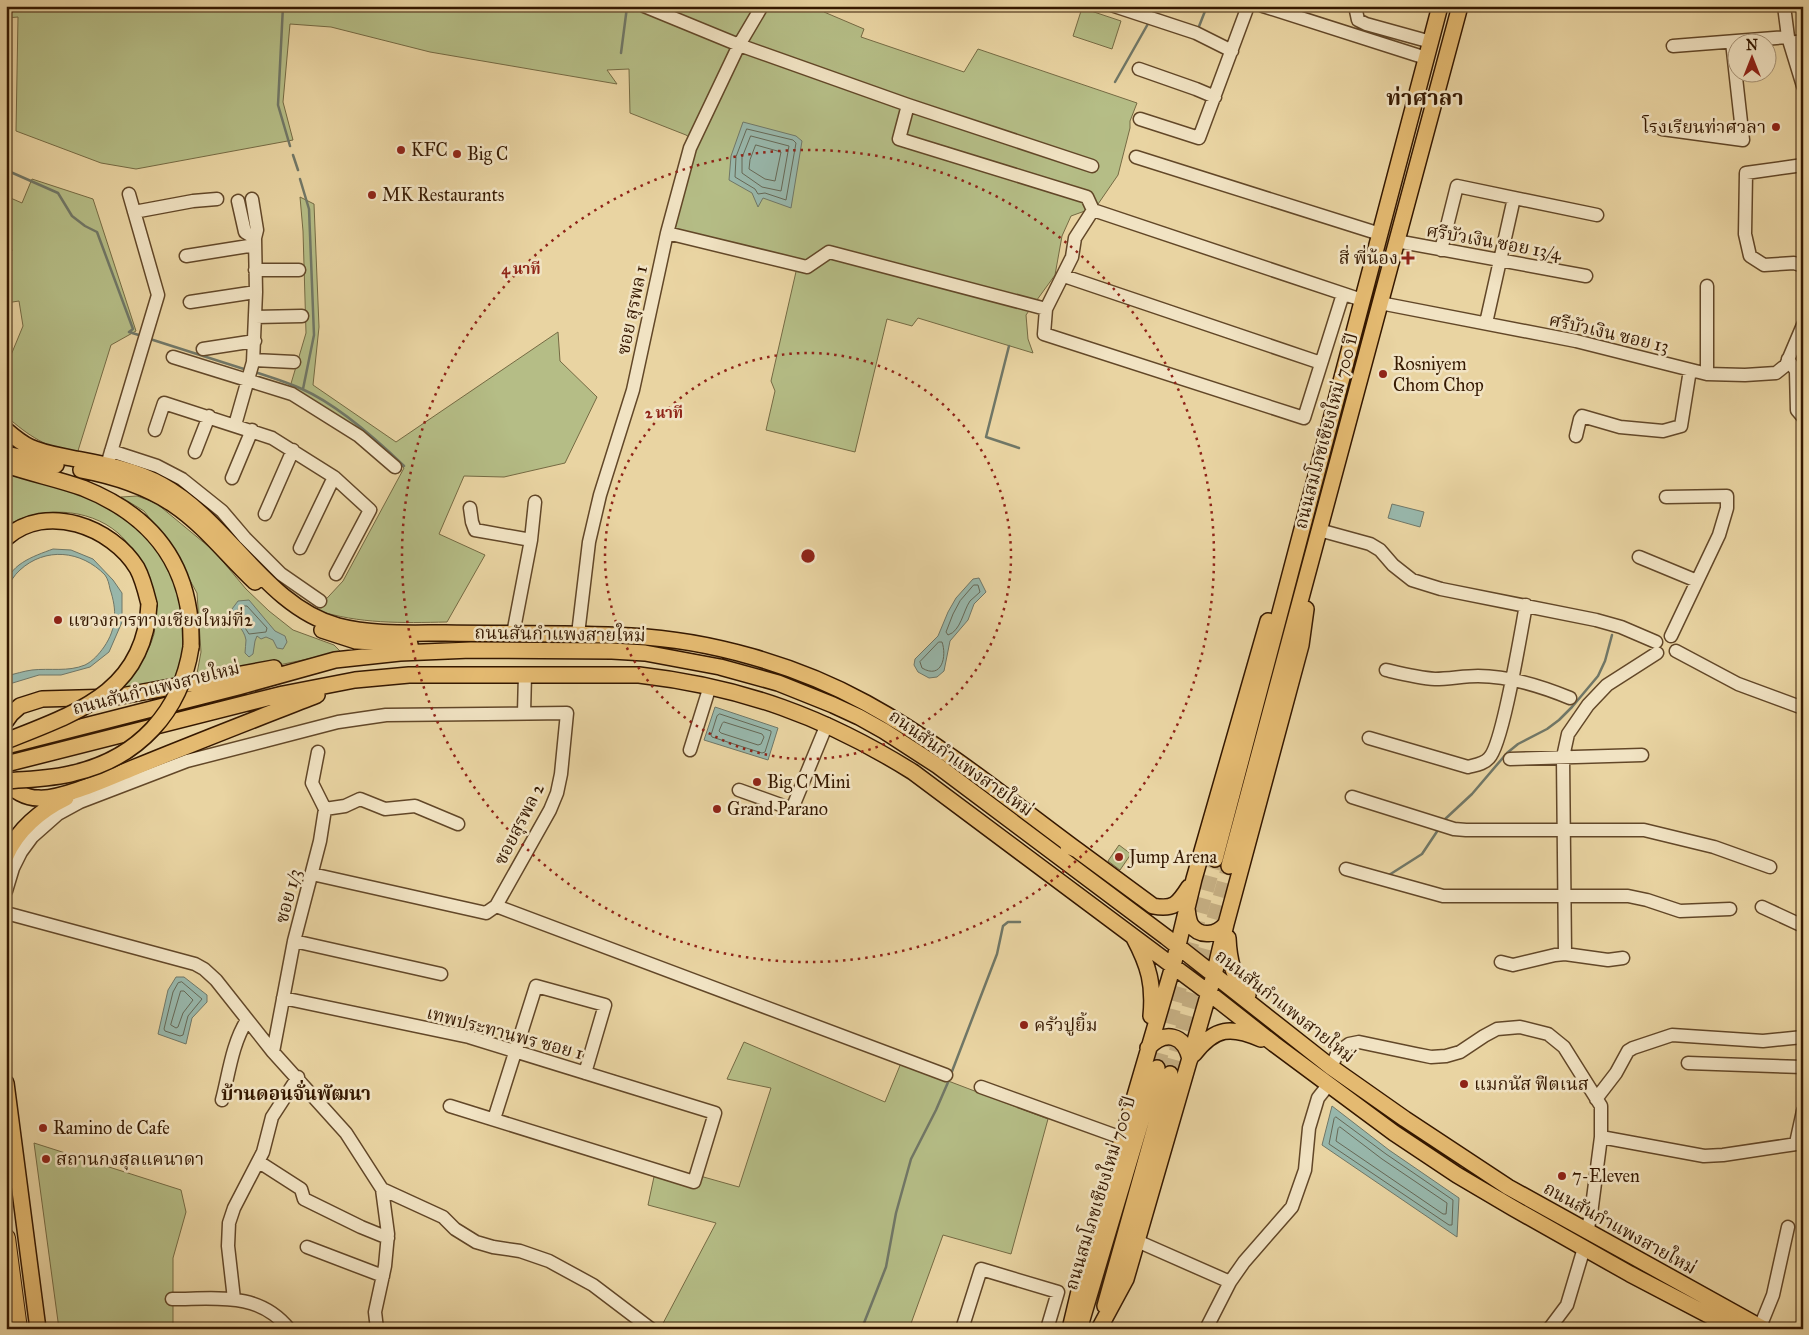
<svg xmlns="http://www.w3.org/2000/svg" width="1809" height="1335" font-family="'IM FELL Great Primer','Noto Serif Thai',serif">
<style>
.green{fill:#b5bd86;stroke:#756a43}
.water{fill:#98b7ab;stroke:#707767}
.lines{fill:none;stroke-linecap:round;stroke-linejoin:round}
.shore{stroke:#666856;stroke-width:1}
.stream{stroke:#707767;stroke-width:2.5}
.major-tunnel{stroke:#c5ae82;stroke-width:15;stroke-dasharray:15 8;stroke-linecap:butt}
.minor-casing{stroke:#624728;stroke-width:15}
.major-casing{stroke:#351800;stroke-width:18}
.highway-casing{stroke:#351800;stroke-width:20}
.minor{stroke:#f1e3c3;stroke-width:12}
.major{stroke:#e4ba71;stroke-width:15}
.highway{stroke:#e4ba71;stroke-width:18}
.major-bridge-casing{stroke:#351800;stroke-width:18;stroke-linecap:butt}
.major-bridge{stroke:#e4ba71;stroke-width:15}
.ring{fill:none;stroke:#8f2418;stroke-width:2.5;stroke-dasharray:2.5 5}
.poi-dot{fill:#8f2418;stroke:#f1e3c3;stroke-width:2}
.labels{text-anchor:middle;stroke-width:5;stroke-linejoin:round;paint-order:stroke}
.poi-label{font-size:18px;fill:#351800;stroke:#f1e3c3;text-anchor:start}
.street-label{font-size:18px;fill:#351800;stroke:#f1e3c3}
.neighbourhood-label{font-size:19px;font-weight:bold;fill:#351800;stroke:#f1e3c3}
.district-label{font-size:22px;font-weight:bold;fill:#351800;stroke:#f1e3c3}
.centre{fill:#8f2418;stroke:#f1e3c3;stroke-width:2.5}
.ring-label{font-size:15px;text-anchor:middle;font-weight:bold;fill:#8f2418;stroke:#f1e3c3;stroke-width:5;stroke-linejoin:round;paint-order:stroke}
</style>
<rect width="100%" height="100%" fill="#e9d4a2"/>
<filter id="stains"><feTurbulence type="fractalNoise" baseFrequency=".004" numOctaves="4"/><feColorMatrix values="0 0 0 0 .2 0 0 0 0 .09 0 0 0 0 .02 0 0 0 .5 -.17"/></filter>
<radialGradient id="worn" r=".72"><stop offset=".6" stop-color="#630" stop-opacity="0"/><stop offset="1" stop-color="#630" stop-opacity=".3"/></radialGradient>
<path class="green" d="M6,6H826L824,12L864,29L861,37L964,72L978,49L1137,103L1130,121V128L1118,175L1096,207L1071,216L1062,236L1055,275L1026,315L1028,339L1033,353L918,318L912,326L887,319L855,452L766,430L775,391L771,381L798,263L675,230L682,189L698,143L686,135L630,113L629,69L607,70L617,84L430,52L331,27L290,24L283,102L293,140L136,169L101,163L16,131L18,17L6,18Z
M1082,8L1121,21L1112,49L1073,36Z
M32,179L93,199L136,331L111,345L77,454C46,447 30,437 6,416V363L11,355L23,326L19,301L6,303V252L12,251L6,226V196L22,203Z
M300,197L314,204L319,327L313,385L396,442L558,332L560,361L597,397L565,463L504,477L464,476L439,534L485,555L447,622C402,623 359,624 316,610L343,581L404,468L361,430L290,387L306,333L303,231Z
M6,474L79,493L130,519L163,555L185,603L184,649L173,684L120,689C134,672 148,656 154,634C156,624 154,610 153,599C152,593 152,586 150,580C149,575 144,569 141,564C135,552 128,542 118,533C88,507 39,506 6,526Z
M137,496L156,503L214,551L246,589L269,611L293,630L334,645L341,652L260,669L196,679L201,652L197,593L169,543L144,511L121,497Z
M1119,845L1131,854L1120,870L1108,861Z
M744,1042L885,1102L901,1063L1048,1119L1011,1254L943,1235L909,1329H660L716,1223L648,1205L655,1172L700,1176L739,1187L771,1088L727,1079Z
M34,1143L181,1190L186,1212L173,1258V1329H59Z"/>
<path class="water" d="M743,122L796,136L802,141L791,208L763,198L758,207L752,193L729,180L731,156Z
M1392,504L1424,512L1420,527L1388,518Z
M53,549L71,550L93,559L113,580L122,593V622L109,652L90,667L61,675H39L6,685V676C15,674 24,671 32,670C50,668 68,672 85,665C93,661 99,654 104,647C117,628 117,610 110,589C109,584 108,579 105,575C81,550 45,547 20,570C14,575 10,583 6,589C6,565 34,556 53,549Z
M979,578L986,592L974,604L968,620L950,641L944,671L937,677L929,678L918,672L914,665L915,659L938,636L948,612L956,598L973,579Z
M249,600L275,631L285,636L287,642L283,649L277,648L273,640L266,637L261,639L257,636L255,641L253,654L249,657L245,653C245,649 246,644 246,640C244,628 234,624 232,609L238,601Z
M715,707L778,728L768,760L704,740Z
M176,977H184L207,995V1002L192,1018L186,1044L158,1034L168,990Z
M1332,1106L1389,1150L1459,1198L1457,1237L1322,1145Z"/>
<g class="lines">
<path class="shore" d="M747,129L793,140L796,143L786,200L765,193L758,194L755,189L735,177L736,157Z
M751,136L789,146L781,191L762,187L742,173V158Z
M756,145L781,152L775,181L765,179L749,169L750,160Z
M974,585H978L980,592C977,595 973,598 970,601C963,611 961,631 948,635L946,632L953,614L960,601Z
M241,606H247L267,628L266,632L249,634L238,617L237,611Z
M939,642H942C947,656 942,680 922,668L920,662Z
M720,714L771,731V733L765,752L762,753L712,737L711,735L717,716Z
M724,722L762,734L764,737L761,744L758,745L721,733L719,731L722,724Z
M182,982L202,999L188,1016L183,1035L180,1036L165,1031L164,1029L173,992L178,983Z
M181,991H184L193,1000L183,1013L178,1027L176,1028L171,1025Z
M1336,1117L1386,1154L1453,1200L1452,1225H1449L1329,1144L1334,1119Z
M1340,1127L1382,1159L1447,1203L1446,1214H1443L1336,1141L1338,1129Z"/>
<path class="stream" d="M283,6L278,105L290,146
M1198,29L1207,6
M621,53L627,7
M1115,82L1149,22
M293,155L298,170
M6,170L58,193L72,216L85,226L97,232L133,329L129,332L142,336
M300,179L309,209L314,335L303,389
M150,339L247,370
M1009,346L986,437L1019,448
M255,372C270,377 287,382 302,389C338,405 376,439 404,466
M1443,821L1472,794L1507,753L1518,744L1547,729L1559,720L1572,707L1598,676L1605,661L1612,635
M1389,875L1422,854L1438,830
M951,1074L997,954L1003,926L1008,922H1020
M860,1329L864,1323L886,1267L896,1213L911,1159L936,1110L949,1080"/>
<path class="major-tunnel" d="M1157,1068L1215,859
M1170,1074L1229,866"/>
<g class="minor-casing">
<path id="minor" d="M644,6L739,45L908,105L1092,166
M1114,6L1196,33L1232,51
M1263,6L1426,58
M1355,6L1358,20L1366,24L1431,42
M1784,6L1788,37L1803,86
M1790,43L1803,41
M1673,46L1788,37
M1139,69L1196,89L1215,97
M908,105L899,139L1087,197L1093,210L1362,300
M1140,119L1199,138L1248,6
M1662,129L1743,140L1732,42
M1136,157L1380,234
M1803,165L1746,173L1745,234L1750,256L1764,265L1794,263L1803,266
M238,201L245,232L255,238
M1093,210L1075,238L1072,257L1046,309L1044,334L1304,418L1343,294
M134,212L193,201L217,199
M667,233L807,267L829,252L1046,309
M1396,241L1586,276
M1441,250L1457,186L1597,215
M186,256L255,245
M255,270H299
M1064,276L1321,363
M1707,286V374
M190,302L256,292
M1380,303L1576,341L1707,374L1745,375L1776,373L1786,365L1803,325
M255,317L302,316
M1486,323L1514,198
M203,349L255,341
M173,357L292,394L359,436L395,467
M1788,359L1796,371L1797,410L1803,417
M253,360L294,362
M235,425L253,362L256,292L255,238L257,230L252,199
M155,430L164,403L272,438L334,477L370,510L336,574
M1576,436L1580,419L1582,416L1620,427L1663,431L1681,426L1690,370
M111,451L157,466L182,479L222,511L245,538L281,574L320,601
M195,452L209,416
M107,465L158,295L129,194
M232,478L252,430
M1666,497L1727,496V508L1719,535L1671,636
M470,508L472,522L475,530L531,540
M265,514L293,450
M1319,530L1370,544L1380,550L1393,565L1412,580L1441,589L1596,620L1621,627L1656,642
M300,548L334,477
M1639,557L1697,581
M513,634L531,540L535,502
M578,634L589,542L600,495L633,390L667,233L690,148L739,45L762,6
M1676,651L1738,684L1803,708
M1386,670C1403,674 1419,678 1435,679C1449,679 1464,676 1478,676C1510,676 1541,686 1570,698
M524,713L525,674
M1369,738L1468,767C1475,765 1484,764 1489,758C1503,744 1521,631 1526,605
M690,750L710,686
M1510,759L1642,755
M739,790L792,809L827,724
M1352,797L1454,829L1466,830H1644L1714,847L1770,867
M325,809L345,806L360,799L385,809L415,806L458,824
M1346,869L1443,896H1628L1647,900L1680,911L1730,909
M6,891L13,868L21,852L32,837L58,814L80,802L187,761L338,722L386,715L567,713L561,774L557,793L550,810L496,906L486,913L312,874
M496,906L946,1075
M1762,907L1803,926
M6,913L195,964L204,969L216,980L273,1052L346,1133L382,1189L388,1234L385,1266L375,1312L377,1329
M294,941L441,974
M1565,954L1563,757L1568,734L1588,705L1607,685L1657,653
M1501,962L1513,965L1555,955L1565,954L1608,960L1623,958
M283,998L469,1037L715,1113L694,1182L450,1106
M273,1052L294,941L320,841L325,809L312,783L318,752
M1688,1063L1803,1067
M1331,1067L1338,1052L1349,1044L1359,1042L1416,1054L1431,1057L1446,1056L1460,1052L1484,1036L1497,1029L1520,1027L1548,1034L1564,1047L1601,1106V1137L1591,1214L1587,1232
M981,1087L1122,1138
M1596,1099L1616,1073L1628,1051L1633,1048L1672,1035L1763,1041L1803,1037
M222,1100C229,1073 232,1044 247,1020
M494,1119L536,986L605,1005L585,1073
M1601,1137L1704,1156L1723,1155L1803,1143
M1796,1143L1803,1111
M259,1162L301,1189L304,1199L361,1227L388,1238
M382,1189L443,1217L455,1229L476,1242L493,1247L520,1251L549,1261L593,1285L651,1329
M1137,1241L1230,1282
M307,1247L383,1276
M172,1299C215,1299 259,1291 289,1329
M234,1299L228,1246L229,1223L234,1208L263,1152L272,1117L298,1077
M1760,1327L1773,1295L1788,1227
M962,1329L981,1269L1058,1292L1047,1329
M1206,1329L1230,1282L1244,1262L1292,1207L1305,1170L1309,1128L1318,1098L1329,1084
M1549,1329L1567,1305L1584,1248"/>
</g>
<g class="major-casing">
<path id="major" d="M6,430C13,436 21,443 30,447C43,453 57,455 71,458C102,464 134,469 162,485C228,521 266,607 338,626C372,635 410,633 445,633C507,634 569,633 631,636C710,640 797,665 866,703C941,744 1008,799 1077,850
M6,454L56,465
M6,465C32,474 58,479 83,488C156,517 193,569 191,647
M81,470C113,476 147,487 174,505C205,526 228,557 255,582
M6,538C46,502 112,527 137,568C143,579 146,592 149,604
M322,630L356,641L410,644
M6,721L11,714L20,706L42,699L116,697L274,668
M10,745L238,687L335,660L400,653L471,650L612,651L645,653L720,667L778,683L833,705L859,717L884,731L938,766L1166,937L1331,1067L1405,1119L1508,1187L1764,1329
M6,764L283,694L355,680L409,675H639C743,687 825,717 913,772L1209,993L1274,1044L1394,1133L1457,1175L1513,1208L1630,1274L1735,1329
M6,781C13,791 26,798 38,798C61,800 111,777 133,768C194,743 256,719 317,695
M1068,846L1077,850L1153,906C1174,910 1178,904 1189,887
M6,856C17,830 41,810 66,798
M1215,859L1440,6
M1229,866L1460,6
M1187,909C1188,914 1188,920 1191,925C1200,938 1217,935 1226,924
M1134,938C1149,966 1154,985 1151,1016
M1228,938C1229,960 1233,978 1248,995
M1148,1048C1165,1030 1184,1034 1190,1059
M1194,1054C1215,1027 1231,1026 1261,1039
M6,1083L38,1329
M1105,1306L1170,1074
M1081,1323L1157,1068
M1070,1329L1085,1266L1173,966L1194,879L1268,621
M1099,1329L1126,1279L1214,975L1226,924L1301,645L1306,609"/>
</g>
<g class="highway-casing">
<path id="highway" d="M6,1238L18,1329"/>
</g>
<use href="#minor" class="minor"/>
<use href="#major" class="major"/>
<use href="#highway" class="highway"/>
<g class="major-bridge-casing">
<path id="major-bridge" d="M6,741C76,713 145,692 149,604
M6,781C29,779 52,779 74,773C138,758 181,712 191,647"/>
</g>
<use href="#major-bridge" class="major-bridge"/>
</g>
<g class="ring">
<circle cx="808" cy="556" r="203"/>
<circle cx="808" cy="556" r="406"/>
</g>
<g class="poi-dot">
<circle cx="1776" cy="127" r="5"/>
<circle cx="401" cy="150" r="5"/>
<circle cx="457" cy="154" r="5"/>
<circle cx="372" cy="195" r="5"/>
<path d="M1405.5 250.5h5v5h5v5h-5v5h-5v-5h-5v-5h5z"/>
<circle cx="1383" cy="374" r="5"/>
<circle cx="58" cy="620" r="5"/>
<circle cx="757" cy="782" r="5"/>
<circle cx="717" cy="809" r="5"/>
<circle cx="1119" cy="857" r="5"/>
<circle cx="1024" cy="1025" r="5"/>
<circle cx="1464" cy="1084" r="5"/>
<circle cx="43" cy="1128" r="5"/>
<circle cx="46" cy="1159" r="5"/>
<circle cx="1562" cy="1176" r="5"/>
</g>
<g class="labels">
<g class="poi-label">
<text x="1766" y="133" text-anchor="end">โรงเรียนท่าศวลา</text>
<text x="411" y="156">KFC</text>
<text x="467" y="160">Big C</text>
<text x="382" y="201">MK Restaurants</text>
<text x="1398" y="264" text-anchor="end">สี่ พี่น้อง</text>
<text x="1393" y="370">Rosniyem<tspan x="1393" dy="21">Chom Chop</tspan></text>
<text x="68" y="626">แขวงการทางเชียงใหม่ที่2</text>
<text x="767" y="788">Big C Mini</text>
<text x="727" y="815">Grand Parano</text>
<text x="1129" y="863">Jump Arena</text>
<text x="1034" y="1031">ครัวปูยิ้ม</text>
<text x="1474" y="1090">แมกนัส ฟิตเนส</text>
<text x="53" y="1134">Ramino de Cafe</text>
<text x="56" y="1165">สถานกงสุลแคนาดา</text>
<text x="1572" y="1182">7-Eleven</text>
</g>
<g class="street-label">
<text transform="translate(1494 242) rotate(10)" y="6">ศรีบัวเงิน ซอย 13/4</text>
<text transform="translate(632 310) rotate(-78)" y="6">ซอย สุรพล 1</text>
<text transform="translate(1609 333) rotate(13)" y="6">ศรีบัวเงิน ซอย 13</text>
<text transform="translate(1326 431) rotate(-75)" y="6">ถนนสมโภชเชียงใหม่ 700 ปี</text>
<text transform="translate(560 634) rotate(1)" y="6">ถนนสันกำแพงสายใหม่</text>
<text transform="translate(156 688) rotate(-14)" y="6">ถนนสันกำแพงสายใหม่</text>
<text transform="translate(961 763) rotate(35)" y="6">ถนนสันกำแพงสายใหม่</text>
<text transform="translate(519 824) rotate(-63)" y="6">ซอยสุรพล 2</text>
<text transform="translate(288 896) rotate(-75)" y="6">ซอย 1/3</text>
<text transform="translate(1285 1006) rotate(38)" y="6">ถนนสันกำแพงสายใหม่</text>
<text transform="translate(505 1033) rotate(15)" y="6">เทพประทานพร ซอย 1</text>
<text transform="translate(1100 1193) rotate(-73)" y="6">ถนนสมโภชเชียงใหม่ 700 ปี</text>
<text transform="translate(1620 1228) rotate(29)" y="6">ถนนสันกำแพงสายใหม่</text>
</g>
<g class="neighbourhood-label">
<text x="296" y="1100">บ้านดอนจั่นพัฒนา</text>
</g>
<g class="district-label">
<text x="1425" y="105">ท่าศาลา</text>
</g>
</g>
<circle cx="808" cy="556" r="8" class="centre"/>
<g class="ring-label">
<text x="521" y="274">4 นาที</text>
<text x="664" y="418">2 นาที</text>
</g>
<rect width="1809" height="1335" fill="none" stroke="#e9d4a2" stroke-width="25"/>
<rect x="8" y="8" width="1794" height="1320" fill="none" stroke="#351800" stroke-width="2.5"/>
<rect x="12" y="12" width="1784" height="1310" fill="none" stroke="#351800"/>
<g transform="translate(1752 58)"><circle r="24" fill="#f1e3c3" stroke="#a69275"/>
<path d="M0-4L9 19L0 12L-9 19Z" fill="#8f2418"/>
<text y="-8" font-size="14" font-weight="bold" text-anchor="middle" fill="#351800">N</text>
</g>
<rect width="100%" height="100%" filter="url(#stains)"/>
<rect width="100%" height="100%" fill="url(#worn)"/>
</svg>
